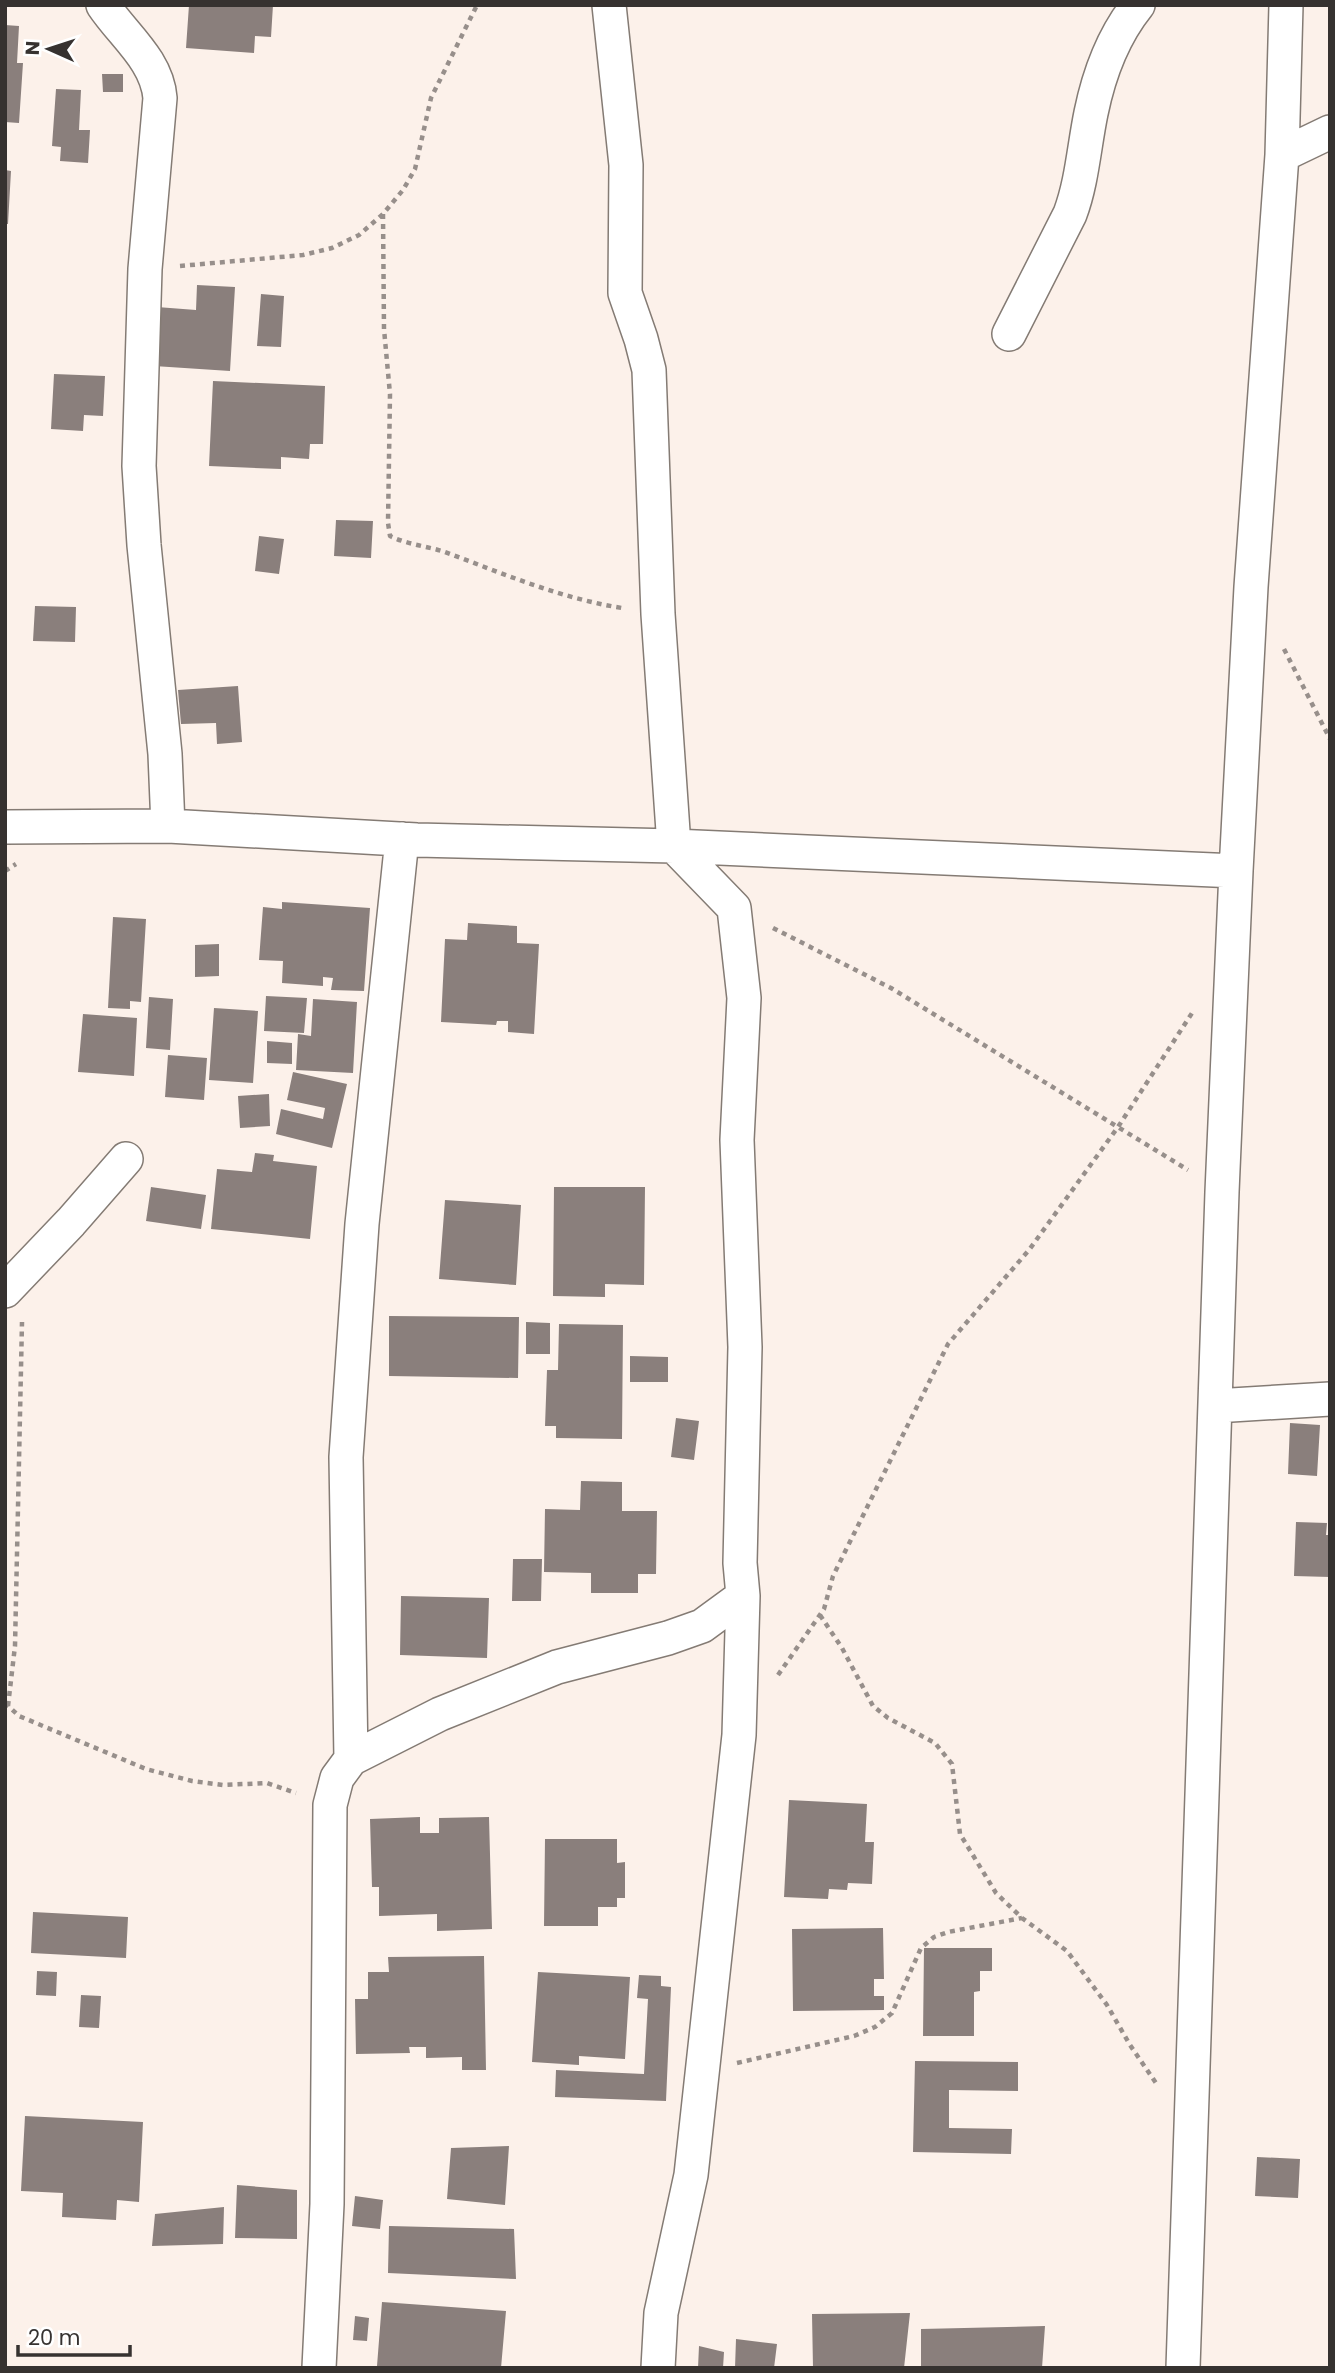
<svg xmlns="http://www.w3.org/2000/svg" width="1335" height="2373" font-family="Poppins,sans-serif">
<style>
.building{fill:#8a7f7c}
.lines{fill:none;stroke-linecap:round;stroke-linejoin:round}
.street-casing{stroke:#847b74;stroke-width:36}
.path{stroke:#978f8b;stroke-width:4.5;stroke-dasharray:5 5;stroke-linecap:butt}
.street{stroke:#fff;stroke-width:33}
</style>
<rect width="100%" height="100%" fill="#fcf1ea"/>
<path class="building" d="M189,5H273L271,37L255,36L254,53L186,48Z
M5,25L19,26L17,63H23L19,123L5,122Z
M102,74H123V92H103Z
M56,89L81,90L79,130H90L88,163L60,161L61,147L52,146Z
M5,170L11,171L8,224H5Z
M197,285L235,287L230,371L154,366L157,307L196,310Z
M261,294L284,296L281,347L257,346Z
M54,374L105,376L103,416L84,415L83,431L51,429Z
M213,381L325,386L323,444H310L309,459L281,457V469L209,466Z
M336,520L373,521L371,558L334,556Z
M259,536L284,539L279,574L255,571Z
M35,606L76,607L75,642L33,641Z
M238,686L242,742L217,744L216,723L181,724L178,690Z
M282,902L370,908L364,991L331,990L333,978L323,977V986L282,983L283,961L259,960L263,907L282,909Z
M113,917L146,919L141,1002L130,1001V1009L108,1008Z
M468,923L517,926V943L539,944L534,1034L508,1032V1021H497L496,1025L441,1022L445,939L467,940Z
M219,944V976L195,977V945Z
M266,996L307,998L304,1033L264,1031Z
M149,997L173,999L170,1050L146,1048Z
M313,999L357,1002L353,1073L296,1070L298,1034L311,1036Z
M214,1008L258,1011L253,1083L209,1080Z
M83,1014L137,1018L134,1076L78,1072Z
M267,1041L292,1043V1064L267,1063Z
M168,1055L207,1058L204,1100L165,1097Z
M293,1072L347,1084L332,1148L276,1134L281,1109L323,1119L325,1108L287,1100Z
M269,1094L270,1126L240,1128L238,1096Z
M255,1153L274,1155L273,1161L317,1166L310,1239L211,1229L217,1169L252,1172Z
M151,1187L206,1195L201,1229L146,1221Z
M554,1187H645L644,1285L605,1284V1297L553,1296Z
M445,1200L521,1205L516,1285L439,1279Z
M389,1316L519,1317L518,1378L389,1376Z
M526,1322L550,1323V1354H526Z
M559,1324L623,1325L622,1439L556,1438V1426H545L547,1370H558Z
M630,1356L668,1357V1382H630Z
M676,1418L699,1421L694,1460L671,1457Z
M1290,1423L1320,1425L1317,1476L1288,1474Z
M581,1481L622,1482V1511H657L656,1574H638V1593H591V1573L544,1572L545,1509L580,1510Z
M1296,1522L1327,1523L1326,1535H1330V1577L1294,1576Z
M513,1559H542L541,1601H512Z
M401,1596L489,1598L487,1658L400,1655Z
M789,1800L867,1804L865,1842H874L872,1884L848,1883L847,1890L829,1889L828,1899L784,1897Z
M420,1817V1833H439V1818L489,1817L492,1929L437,1931V1914L379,1916V1887H372L370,1819Z
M545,1839H617V1863L625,1862V1898H617V1907H598V1926H544Z
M33,1912L128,1917L126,1958L31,1953Z
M883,1928L884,1979H874V1996H884V2010L793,2011L792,1929Z
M924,1948H992V1971H980V1991L974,1992V2036H923Z
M484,1956L486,2070H462V2057L426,2058V2047H409L410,2053L356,2054L355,1999H368V1972H389L388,1957Z
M37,1971L57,1972L56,1996L36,1995Z
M538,1972L630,1977L625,2059L579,2056V2065L532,2062Z
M639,1975L661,1976V1986L671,1987L666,2101L555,2097L556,2070L644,2074L648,1999L637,1998Z
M81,1995L101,1996L99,2028L79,2027Z
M915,2061L1018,2062V2091L949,2090V2128L1012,2129L1011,2154L913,2152Z
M25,2116L143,2122L139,2202L117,2200L116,2220L62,2217L63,2193L21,2191Z
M509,2146L505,2205L447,2199L451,2148Z
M1257,2157L1300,2159L1298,2198L1255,2196Z
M237,2185L297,2190V2239L235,2238Z
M355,2196L383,2200L380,2229L352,2226Z
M224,2207L223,2244L152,2246L155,2214Z
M389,2226L514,2229L516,2279L388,2273Z
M382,2302L506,2311L501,2368L377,2366Z
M910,2313L904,2368H813L812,2314Z
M355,2316L369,2318L367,2341L353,2340Z
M1045,2326L1042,2368H921V2329Z
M736,2339L777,2344L774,2368H735Z
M699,2346L724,2352L723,2368H698Z"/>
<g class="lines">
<g class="street-casing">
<path id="street" d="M103,5C123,35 157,60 160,98L145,269L139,466L144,545L165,754L168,826
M609,5L626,165L625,293L641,339L649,370L658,614L674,846L734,908L744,998L737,1140L745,1347L740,1563L743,1596L739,1735L691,2175L661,2313L658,2368
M1282,155L1330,132
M1009,334L1070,214C1082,182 1084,147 1091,113C1099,74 1113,36 1138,5
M5,827L168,826L417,840L674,846L1236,871
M5,1291L71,1222L126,1159
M1215,1406L1330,1399
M351,1759L346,1457L362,1224L402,839
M319,2368L327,2204L330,1805L337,1778L351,1759L440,1714L557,1667L668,1638L702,1626L743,1596
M1183,2368L1222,1192L1236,871L1251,587L1282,155L1286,5"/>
</g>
<path class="path" d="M383,214L384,329L390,394L388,523L390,536C406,544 425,546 442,551C502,573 559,598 622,608
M180,266L303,255L332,248L359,235L383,214L403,190L415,169L431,98L477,5
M1284,649L1330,739
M5,871L16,864
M773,928L891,988L1188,1170
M820,1615L842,1648L873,1706L888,1718L935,1743L952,1764L960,1834L996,1893L1022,1918L1067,1951L1107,2005L1130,2045L1156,2083
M778,1675L824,1609L833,1576L948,1344L1029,1250L1118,1127L1194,1010
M5,1703L19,1716L146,1769L192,1781L223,1785L267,1783L296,1793
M8,1706L15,1646L22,1322
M737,2063L854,2036L875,2027L892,2013L921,1948L934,1937L948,1932L1022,1918"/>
<use href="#street" class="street"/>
</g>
<rect width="1335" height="2373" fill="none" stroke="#363230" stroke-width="14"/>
<g transform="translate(49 49) rotate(273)" stroke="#ffffff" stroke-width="5" paint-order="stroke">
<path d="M0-5L12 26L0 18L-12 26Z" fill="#363230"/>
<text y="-10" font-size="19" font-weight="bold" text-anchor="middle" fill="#363230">N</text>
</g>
<path d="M18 2345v10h112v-10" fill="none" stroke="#363230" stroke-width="3.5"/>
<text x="28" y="2345" font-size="21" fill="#363230" stroke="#ffffff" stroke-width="5" paint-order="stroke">20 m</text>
</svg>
